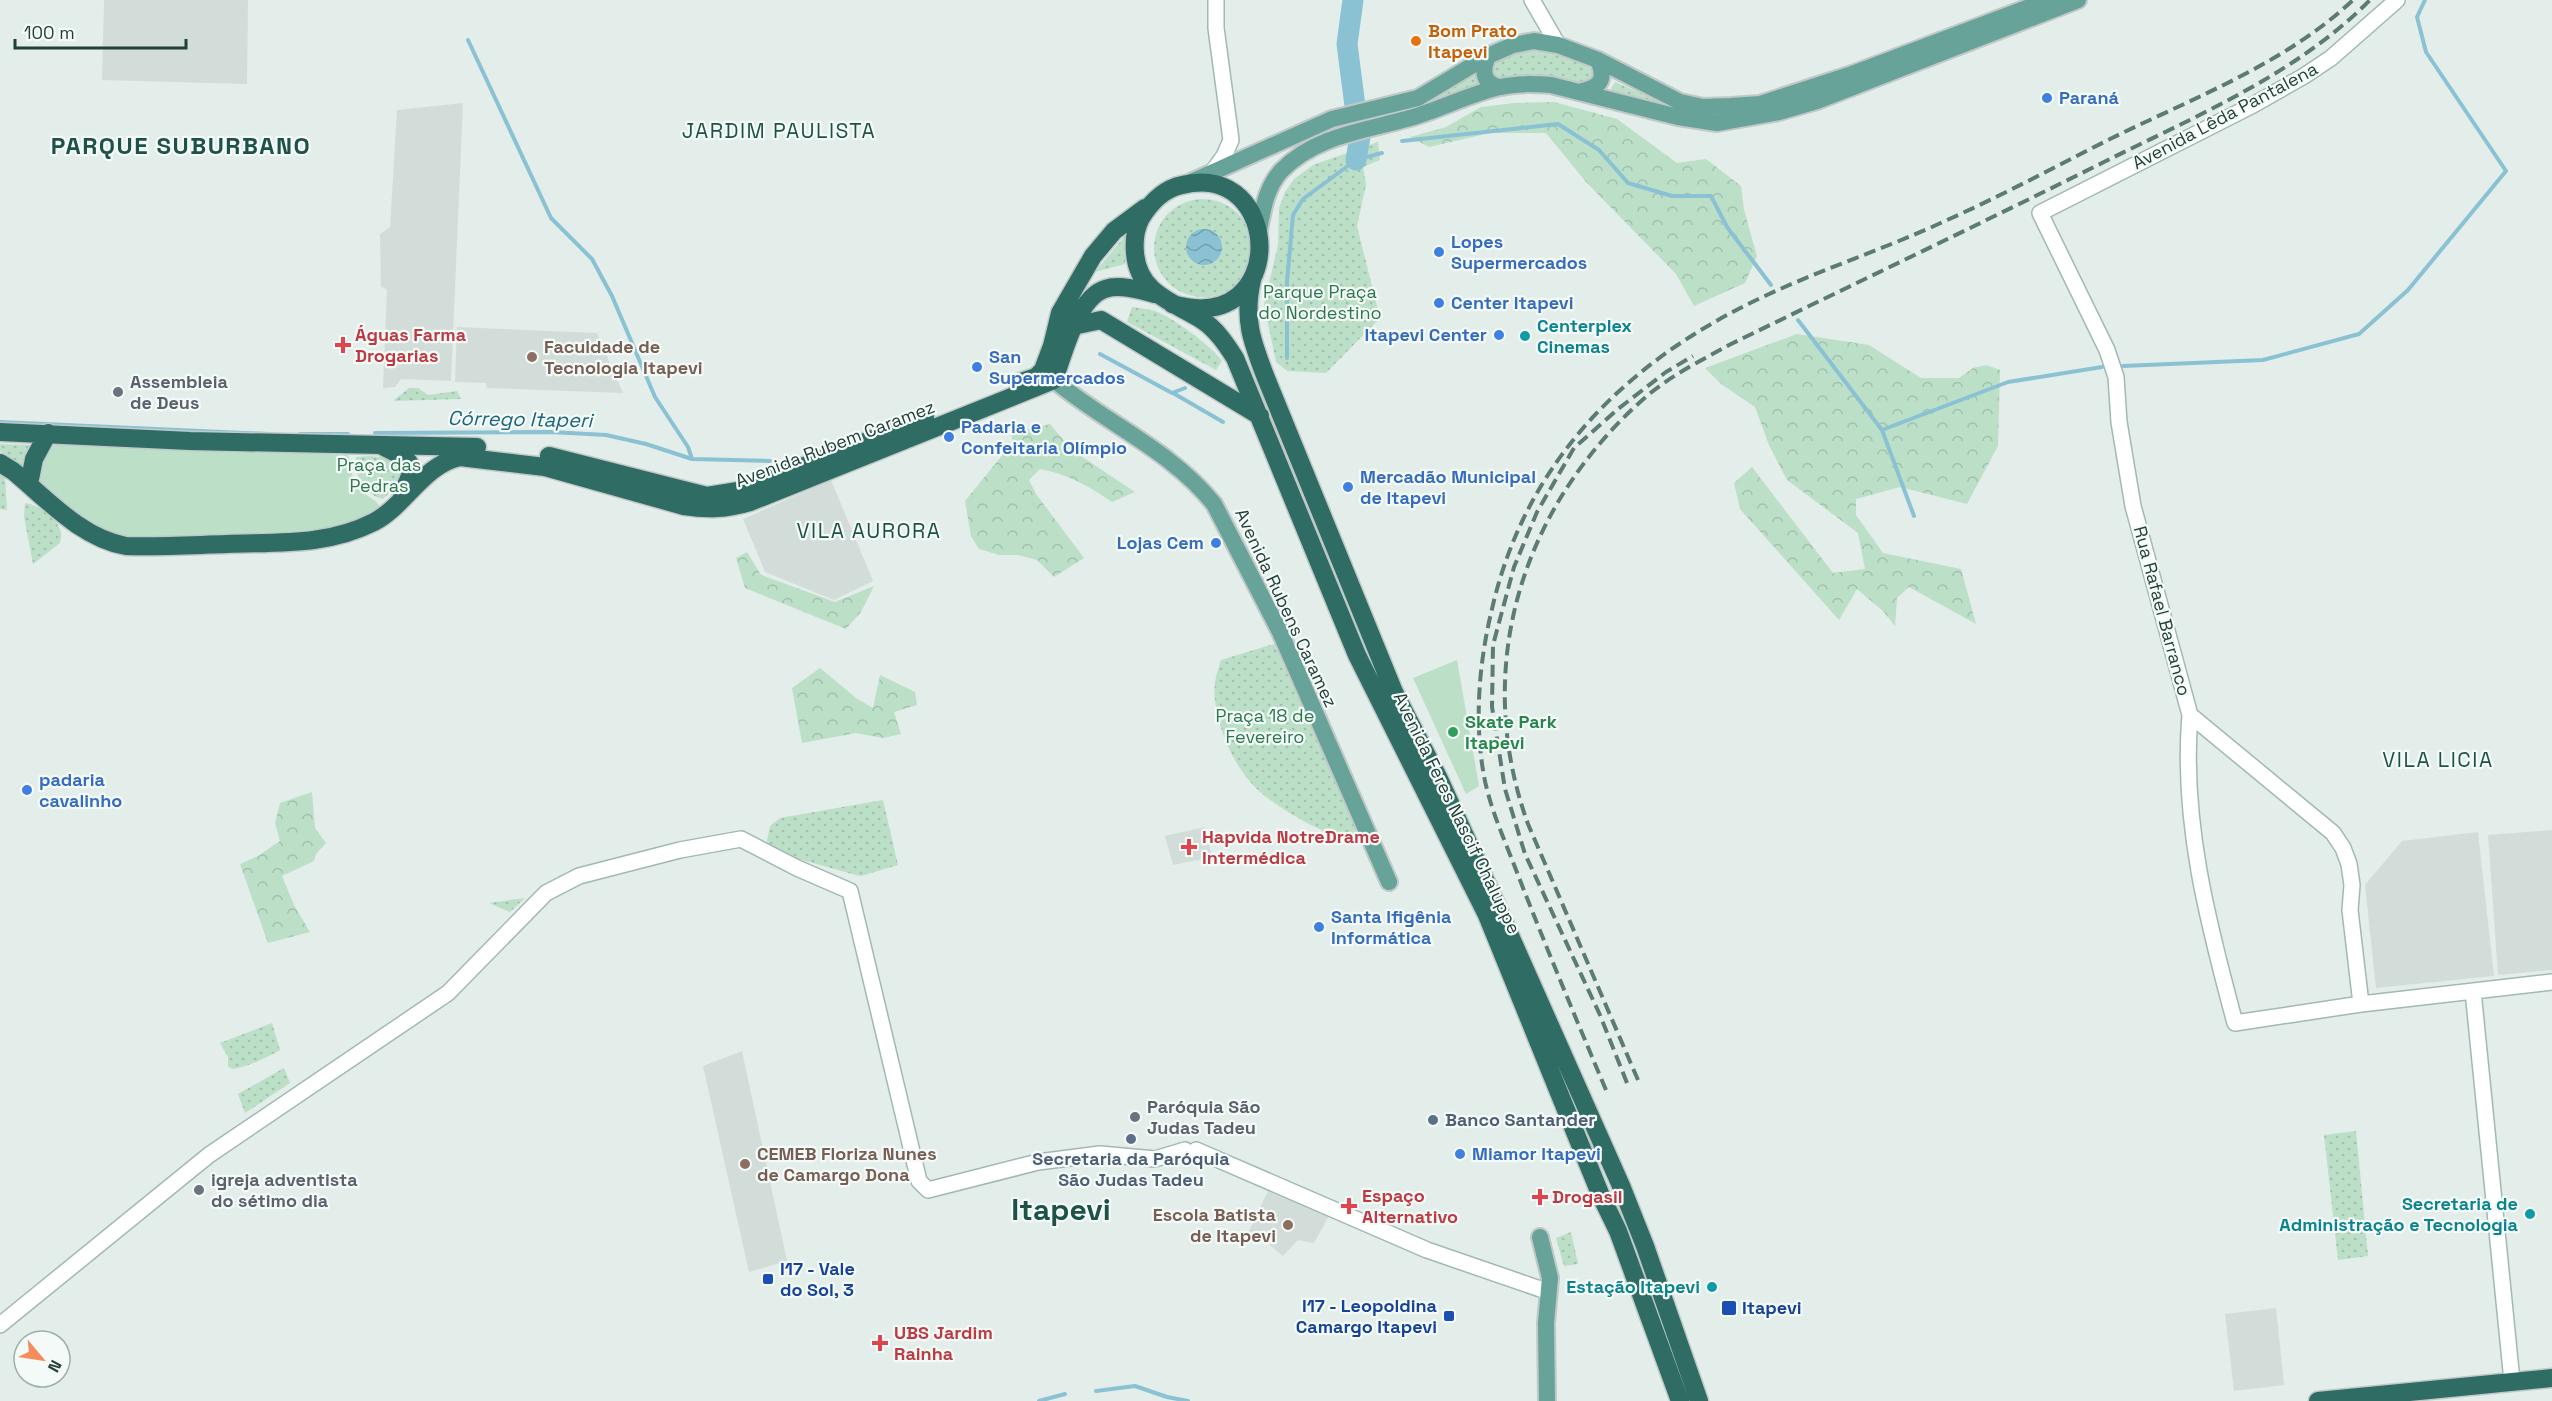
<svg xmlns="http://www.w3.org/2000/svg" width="2552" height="1401" font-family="'Space Grotesk',sans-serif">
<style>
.built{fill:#d2ddd9}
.grass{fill:url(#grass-dots)}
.forest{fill:url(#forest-crowns)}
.garden{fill:#bcdfc8}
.water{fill:url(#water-waves)}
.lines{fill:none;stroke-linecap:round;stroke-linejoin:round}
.stream{stroke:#8bc2d3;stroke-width:4}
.river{stroke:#8bc2d3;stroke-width:21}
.secondary-casing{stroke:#a2b9b3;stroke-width:18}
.primary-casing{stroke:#c1c9c8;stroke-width:20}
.highway-casing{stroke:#c1c9c8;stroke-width:21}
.secondary{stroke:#fff;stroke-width:15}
.primary{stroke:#68a399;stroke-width:16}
.highway{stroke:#2e6c64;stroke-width:18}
.rail{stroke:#5d7b75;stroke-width:4;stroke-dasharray:12 6;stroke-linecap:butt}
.food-dot{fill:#e8710a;stroke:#f4faf7;stroke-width:2}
.shop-dot{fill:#3f7fe0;stroke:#f4faf7;stroke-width:2}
.culture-dot{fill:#0f9aa8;stroke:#f4faf7;stroke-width:2}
.health-dot{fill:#e0444e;stroke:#f4faf7;stroke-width:2}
.education-dot{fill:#8d6e63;stroke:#f4faf7;stroke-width:2}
.worship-dot{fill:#6b7280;stroke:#f4faf7;stroke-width:2}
.leisure-dot{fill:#2e9e5b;stroke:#f4faf7;stroke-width:2}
.service-dot{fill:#5c6f8a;stroke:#f4faf7;stroke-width:2}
.transit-dot{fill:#1a4fb4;stroke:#f4faf7;stroke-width:2}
.labels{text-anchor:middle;stroke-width:4.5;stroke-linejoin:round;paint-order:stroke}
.food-label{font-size:18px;font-weight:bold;fill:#c56008;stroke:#f4faf7;text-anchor:start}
.shop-label{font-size:18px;font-weight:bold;fill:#366cbe;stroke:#f4faf7;text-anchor:start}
.street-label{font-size:18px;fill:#233f3a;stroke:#f4faf7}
.park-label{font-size:18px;fill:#2c774f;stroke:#f4faf7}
.culture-label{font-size:18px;font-weight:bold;fill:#0d838f;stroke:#f4faf7;text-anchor:end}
.health-label{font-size:18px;font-weight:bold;fill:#be3a42;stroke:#f4faf7;text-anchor:start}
.education-label{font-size:18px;font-weight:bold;fill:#785e54;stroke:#f4faf7;text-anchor:start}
.worship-label{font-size:18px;font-weight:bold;fill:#5b616d;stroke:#f4faf7;text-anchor:start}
.leisure-label{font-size:18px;font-weight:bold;fill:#27864d;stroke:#f4faf7;text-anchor:start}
.service-label{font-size:18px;font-weight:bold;fill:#4e5e75;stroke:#f4faf7;text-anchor:start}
.transit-label{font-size:18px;font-weight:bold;fill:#164399;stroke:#f4faf7;text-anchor:start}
.water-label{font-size:20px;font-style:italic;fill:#1b647c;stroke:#f4faf7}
.quarter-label{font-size:21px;letter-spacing:1.5px;fill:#1e5249;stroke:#f4faf7}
.district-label{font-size:24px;font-weight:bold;letter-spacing:1.5px;fill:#1e5249;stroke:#f4faf7}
.town-label{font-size:30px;font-weight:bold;fill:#1e5249;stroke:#f4faf7}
</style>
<defs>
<pattern id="grass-dots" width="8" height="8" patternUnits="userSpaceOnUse" patternTransform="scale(1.5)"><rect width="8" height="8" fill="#bcdfc8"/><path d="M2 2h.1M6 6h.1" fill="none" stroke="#a1c0ad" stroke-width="1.8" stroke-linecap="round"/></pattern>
<pattern id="forest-crowns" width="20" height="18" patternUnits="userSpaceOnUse" patternTransform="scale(1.5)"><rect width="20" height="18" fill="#bcdfc8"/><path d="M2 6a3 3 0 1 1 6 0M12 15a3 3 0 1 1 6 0" fill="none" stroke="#a1c0ad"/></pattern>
<pattern id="water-waves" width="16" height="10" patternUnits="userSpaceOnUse" patternTransform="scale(1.5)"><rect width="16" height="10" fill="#8bc2d3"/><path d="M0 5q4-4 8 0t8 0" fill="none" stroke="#719fac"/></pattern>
</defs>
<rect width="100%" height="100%" fill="#e3edea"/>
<path class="built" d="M104,0H248L247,84L102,80Z
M463,103L451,381L401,379L395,387L383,388L387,289L381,287L380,234L390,227L397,110Z
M457,327L597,333L623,393L487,388L486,383L455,382Z
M831,480L873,581L834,600L765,572L743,519Z
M1205,827L1212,857L1173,865L1165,836Z
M2552,830V970L2498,975L2488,835Z
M2478,832L2494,976L2376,988L2365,885L2402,841Z
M742,1051L787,1261L749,1272L703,1066Z
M1268,1191L1329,1216L1314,1243L1298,1240L1283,1256L1265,1241L1248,1233Z
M2276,1308L2284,1385L2234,1391L2225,1314Z"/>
<path class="grass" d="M1520,51C1546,51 1576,54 1596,73L1589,87L1497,79L1490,66L1494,58Z
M1474,70L1480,89L1413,111Z
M1615,82L1679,110L1609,93Z
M1378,142L1380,160L1363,167L1366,185L1357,226L1380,318L1326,373L1287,371L1276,362L1264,305L1278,245L1279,208L1285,192L1294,179L1313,165Z
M1154 248a49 49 0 1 1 98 0a49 49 0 1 1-98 0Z
M1129,231L1125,264L1095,272Z
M1132,307C1139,308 1148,309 1155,311C1172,317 1212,346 1222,361L1216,370L1127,322Z
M409,388H418L428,395L457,391L461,399L393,401Z
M0,444L33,445L26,455L24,467L0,451Z
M370,456L397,459L403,464L402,480L383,499C363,494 355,475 356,457Z
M0,470L5,476L7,510L0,509Z
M25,503C37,504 60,520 61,533C62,537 60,540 60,543L33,564L24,517Z
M1274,644L1360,838C1335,841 1334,835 1313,826C1296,818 1264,798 1252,784C1231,761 1211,714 1215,682C1216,675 1219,667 1221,660Z
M883,800L898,865L861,876L856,875L777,853L767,841L770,826L780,818Z
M525,898L510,912L489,903Z
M272,1023L280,1050C268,1057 245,1068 232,1069L228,1066V1057L220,1043Z
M284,1068L290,1083L245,1113L238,1094Z
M2356,1131L2368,1256L2338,1260L2324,1135Z
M1571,1232L1578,1264L1564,1266L1556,1238Z"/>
<path class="forest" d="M1554,102L1617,119L1677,163L1706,159L1741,186L1744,210L1757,256L1745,283L1694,306L1676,274L1586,182L1546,133H1490L1429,147L1410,137L1446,127L1481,107L1514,103Z
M1797,334L1869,345L1921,378H1959L1973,368L1986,365L2000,370L1998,446L1967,504L1900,487L1856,499V515L1883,553L1961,569L1976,624L1909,587L1897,598L1895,626L1883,611L1857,589L1839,620L1740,509L1734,483L1752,467L1833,573L1865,569L1858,533L1787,480L1769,445L1755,407L1721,384L1705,368Z
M1050,424L1072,450L1135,492L1112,502C1087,485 1070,475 1040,469L1029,480L1036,494L1084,558L1054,577L1037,560L1018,555H999L979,549L971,536L965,501L1013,442L1011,433Z
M747,552L761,575L835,602L874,586L861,612L846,629L745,588L736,558Z
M820,668L856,698L873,708L880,675L915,692L917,705L894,712L901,734L883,738L856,733L802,743L792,688Z
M312,792L315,828L326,843L316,854L314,861L282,876L294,905L310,932L268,943L240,864L258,856L280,841L275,823L280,803Z"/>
<path class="garden" d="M57,442L348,455C353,466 350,478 358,488C365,496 375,498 380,507L368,517L348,526L306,533L129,539L97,530L40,486C42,468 44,455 57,442Z
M1457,660L1479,786L1466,794L1413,678Z"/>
<path class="water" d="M1186 247a18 18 0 1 1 36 0a18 18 0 1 1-36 0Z"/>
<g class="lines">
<path class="stream" d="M468,40L551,218L592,259L612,296L655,397L688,447L692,459
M1402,141L1558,124L1599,150L1628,183L1672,196H1711L1727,227L1771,285
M1798,320L1882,430
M1100,354L1172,393L1185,388
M1287,358V282L1293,215L1303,199L1356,160L1382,153
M2123,366L2263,360L2359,334L2408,290L2506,171L2426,52L2417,17L2425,0
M1173,393L1223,422
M0,422L269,434
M375,433L551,432L606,435L646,444L692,459L770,461
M300,434H348
M1914,516L1882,430L2008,382L2102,367
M1096,1391L1135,1386L1167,1397L1188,1401
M1039,1401L1065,1394"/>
<path class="river" d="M1353,0L1347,44L1355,106
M1356,160L1360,137"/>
<g class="secondary-casing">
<path id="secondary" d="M1532,0L1558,45
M2397,0L2331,58L2304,76L2253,105L2040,213L2107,350L2116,377L2119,422L2133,506L2190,715C2181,820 2208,923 2235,1023L2361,1004L2552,982
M1211,174L1224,156L1231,140L1216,28V0
M2190,715L2333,833L2343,848L2349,864L2352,885L2350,910L2361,1004
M2473,991L2512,1381
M1196,1150L1427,1250L1549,1292
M0,1325L209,1155L448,993L546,893L579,876L680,850L741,839L797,868L850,891L919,1181L928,1190L1038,1162L1100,1154L1155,1159L1185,1150"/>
</g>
<g class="primary-casing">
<path id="primary" d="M1488,56C1482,70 1482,83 1499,87
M1578,92C1599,88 1607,81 1598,60
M1191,182L1332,119L1418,98L1488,56L1513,45L1534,41L1558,45L1598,60L1680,102L1703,107L1731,106L1760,104L1852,74L2048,0
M1259,230C1263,209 1266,188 1281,171C1316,135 1365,131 1410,118C1439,110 1474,92 1501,87C1518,83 1535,84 1551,85L1678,117L1717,123L1779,112L1817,101L2078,0
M1054,380C1105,423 1171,450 1214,504L1280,632L1389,882
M1540,1237L1550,1278L1546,1323L1547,1401"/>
</g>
<g class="highway-casing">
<path id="highway" d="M1252,280C1243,319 1252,342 1266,378L1394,692L1439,779L1496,904L1622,1188L1645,1246L1699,1401
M1172,304C1290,338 1284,160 1182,185C1163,189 1151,202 1141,218C1135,229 1134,242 1135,253C1138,293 1173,302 1202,320C1216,329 1226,344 1235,358L1357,655L1487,915L1601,1196L1618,1231L1680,1401
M1073,326L1101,320L1260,416
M1018,383L1036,377L1043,370L1052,346L1060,313L1093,256L1114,231L1145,208
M0,432L190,441L477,447
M382,446C411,460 419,462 402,493
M549,456L707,496L744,490L925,418
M0,463L13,471C47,499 81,538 126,546C160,547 193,545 227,544C278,542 327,546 374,522C406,505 423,465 460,457L545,467L684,506C708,510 726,509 750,502L1054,380C1063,355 1077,298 1105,289C1120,284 1140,290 1155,294
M29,484L34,459L48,433
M2318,1401L2552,1378"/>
</g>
<use href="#secondary" class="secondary"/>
<use href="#primary" class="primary"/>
<use href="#highway" class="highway"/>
<path class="rail" d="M1638,1080L1528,824C1471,667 1522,504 1648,395C1672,375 1702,360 1729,345C1854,284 1980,224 2104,162C2196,116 2297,74 2370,0
M1627,1083L1600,1015L1525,854L1505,789L1492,707L1493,645L1514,567L1537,512L1574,448L1618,409L1666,372L1693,356
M1606,1090C1576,1019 1546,947 1518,875C1506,843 1490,809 1484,776C1474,722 1479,662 1492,609C1526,459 1630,358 1767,295C1825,268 1887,248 1945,221C2001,196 2055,167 2110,139C2193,98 2285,64 2353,0"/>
</g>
<circle class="food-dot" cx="1416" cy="41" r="6"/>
<g class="shop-dot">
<circle cx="2047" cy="98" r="6"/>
<circle cx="1439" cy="252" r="6"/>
<circle cx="1439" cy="303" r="6"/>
<circle cx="1499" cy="335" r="6"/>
<circle cx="977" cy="367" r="6"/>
<circle cx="949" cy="437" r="6"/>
<circle cx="1348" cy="487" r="6"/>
<circle cx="1216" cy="543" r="6"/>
<circle cx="27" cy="790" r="6"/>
<circle cx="1319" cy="927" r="6"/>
<circle cx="1460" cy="1154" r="6"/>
</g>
<g class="culture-dot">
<circle cx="1525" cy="336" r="6"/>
<circle cx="2530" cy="1214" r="6"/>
<circle cx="1712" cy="1287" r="6"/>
</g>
<g class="health-dot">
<path d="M340 336h6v6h6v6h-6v6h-6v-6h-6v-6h6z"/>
<path d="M1186 838h6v6h6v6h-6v6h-6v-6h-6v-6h6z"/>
<path d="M1537 1188h6v6h6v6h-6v6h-6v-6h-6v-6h6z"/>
<path d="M1346 1197h6v6h6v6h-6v6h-6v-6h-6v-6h6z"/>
<path d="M877 1334h6v6h6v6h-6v6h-6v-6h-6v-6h6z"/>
</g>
<g class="education-dot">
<circle cx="532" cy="357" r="6"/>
<circle cx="745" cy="1164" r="6"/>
<circle cx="1288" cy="1225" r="6"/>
</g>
<g class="worship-dot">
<circle cx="118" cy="392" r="6"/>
<circle cx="1135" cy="1117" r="6"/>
<circle cx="199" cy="1190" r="6"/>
</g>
<circle class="leisure-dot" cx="1453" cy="732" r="6"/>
<g class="service-dot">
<circle cx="1433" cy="1120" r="6"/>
<circle cx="1131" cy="1139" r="6"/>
</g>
<g class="transit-dot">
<rect x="762" y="1273" width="12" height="12" rx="3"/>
<rect x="1721" y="1300" width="16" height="16" rx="3"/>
<rect x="1443" y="1310" width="12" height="12" rx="3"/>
</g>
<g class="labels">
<g class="food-label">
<text x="1428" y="37">Bom Prato<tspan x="1428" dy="21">Itapevi</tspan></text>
</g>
<g class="shop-label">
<text x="2059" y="104">Paraná</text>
<text x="1451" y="248">Lopes<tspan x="1451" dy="21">Supermercados</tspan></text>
<text x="1451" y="309">Center Itapevi</text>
<text x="1487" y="341" text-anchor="end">Itapevi Center</text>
<text x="989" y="363">San<tspan x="989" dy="21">Supermercados</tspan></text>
<text x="961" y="433">Padaria e<tspan x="961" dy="21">Confeitaria Olímpio</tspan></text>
<text x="1360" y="483">Mercadão Municipal<tspan x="1360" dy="21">de Itapevi</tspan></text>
<text x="1204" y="549" text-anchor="end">Lojas Cem</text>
<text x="39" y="786">padaria<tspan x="39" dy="21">cavalinho</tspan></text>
<text x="1331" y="923">Santa Ifigênia<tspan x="1331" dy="21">Informática</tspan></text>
<text x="1472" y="1160">Miamor Itapevi</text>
</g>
<g class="street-label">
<text transform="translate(2225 116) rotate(-28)" y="6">Avenida Lêda Pantalena</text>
<text transform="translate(835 444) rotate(-21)" y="6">Avenida Rubem Caramez</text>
<text transform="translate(1286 608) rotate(65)" y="6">Avenida Rubens Caramez</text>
<text transform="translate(2162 611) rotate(75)" y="6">Rua Rafael Barranco</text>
<text transform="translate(1457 813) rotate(64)" y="6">Avenida Feres Nascif Chaluppe</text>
</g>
<g class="park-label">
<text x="1320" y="298">Parque Praça<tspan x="1320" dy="21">do Nordestino</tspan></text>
<text x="379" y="471">Praça das<tspan x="379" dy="21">Pedras</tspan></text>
<text x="1265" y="722">Praça 18 de<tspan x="1265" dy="21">Fevereiro</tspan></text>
</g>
<g class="culture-label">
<text x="1537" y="332" text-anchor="start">Centerplex<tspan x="1537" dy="21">Cinemas</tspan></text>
<text x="2518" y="1210">Secretaria de<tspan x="2518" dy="21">Administração e Tecnologia</tspan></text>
<text x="1700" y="1293">Estação Itapevi</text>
</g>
<g class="health-label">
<text x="355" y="341">Águas Farma<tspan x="355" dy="21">Drogarias</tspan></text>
<text x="1202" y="843">Hapvida NotreDrame<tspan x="1202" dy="21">Intermédica</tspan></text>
<text x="1362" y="1202">Espaço<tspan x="1362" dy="21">Alternativo</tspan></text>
<text x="1552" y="1203">Drogasil</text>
<text x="894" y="1339">UBS Jardim<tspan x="894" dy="21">Rainha</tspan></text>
</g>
<g class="education-label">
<text x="544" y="353">Faculdade de<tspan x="544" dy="21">Tecnologia Itapevi</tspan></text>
<text x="757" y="1160">CEMEB Floriza Nunes<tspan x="757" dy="21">de Camargo Dona</tspan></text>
<text x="1276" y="1221" text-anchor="end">Escola Batista<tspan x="1276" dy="21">de Itapevi</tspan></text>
</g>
<g class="worship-label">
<text x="130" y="388">Assembleia<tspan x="130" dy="21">de Deus</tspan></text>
<text x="1147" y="1113">Paróquia São<tspan x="1147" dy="21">Judas Tadeu</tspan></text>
<text x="211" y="1186">igreja adventista<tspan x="211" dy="21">do sétimo dia</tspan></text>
</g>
<g class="leisure-label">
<text x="1465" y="728">Skate Park<tspan x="1465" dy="21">Itapevi</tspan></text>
</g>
<g class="service-label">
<text x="1445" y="1126">Banco Santander</text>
<text x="1131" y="1165" text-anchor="middle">Secretaria da Paróquia<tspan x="1131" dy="21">São Judas Tadeu</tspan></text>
</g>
<g class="transit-label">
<text x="780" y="1275">I17 - Vale<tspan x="780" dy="21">do Sol, 3</tspan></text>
<text x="1437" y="1312" text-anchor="end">I17 - Leopoldina<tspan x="1437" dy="21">Camargo Itapevi</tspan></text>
<text x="1742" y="1314">Itapevi</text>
</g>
<g class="water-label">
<text transform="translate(520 419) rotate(1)" y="7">Córrego Itaperi</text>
</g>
<g class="quarter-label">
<text x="779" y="138">JARDIM PAULISTA</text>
<text x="869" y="538">VILA AURORA</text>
<text x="2438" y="767">VILA LICIA</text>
</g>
<g class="district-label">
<text x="181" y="154">PARQUE SUBURBANO</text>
</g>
<g class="town-label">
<text x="1061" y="1220">Itapevi</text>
</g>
</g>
<g transform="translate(42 1359) rotate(119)"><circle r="28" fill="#f4faf7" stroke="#a0afab" stroke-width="1.5"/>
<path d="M0-4.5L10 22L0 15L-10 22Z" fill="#f38d5c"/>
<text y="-9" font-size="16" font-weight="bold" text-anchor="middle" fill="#233f3a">N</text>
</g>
<path d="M15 39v9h171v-9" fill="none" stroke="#233f3a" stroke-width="3"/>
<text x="24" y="39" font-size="18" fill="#233f3a" stroke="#f4faf7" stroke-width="4.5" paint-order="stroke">100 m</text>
</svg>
